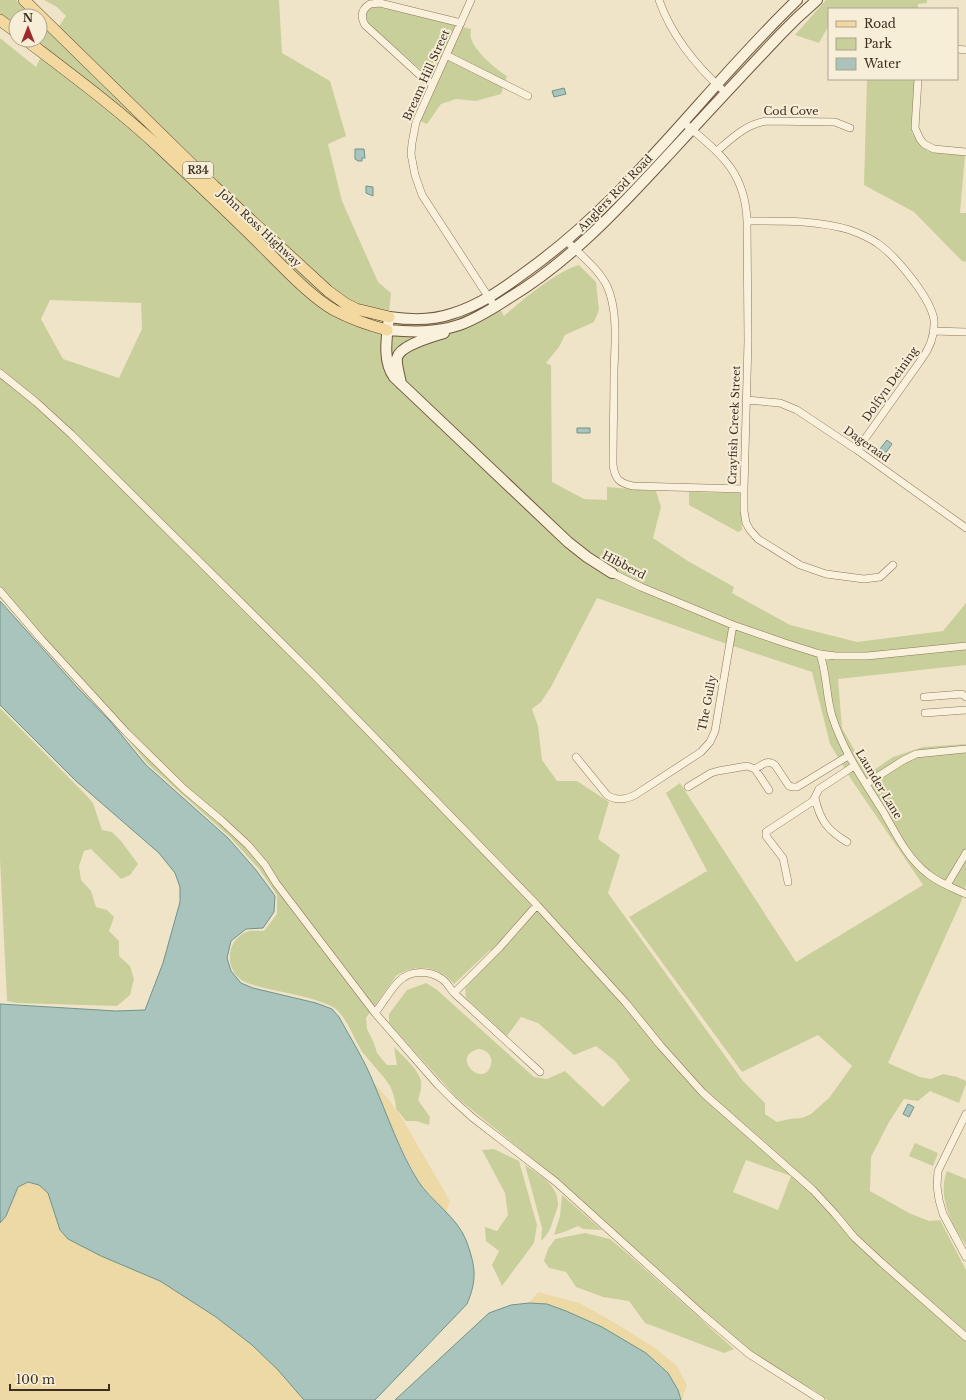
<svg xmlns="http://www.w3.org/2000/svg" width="966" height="1400" font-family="'Libre Baskerville',serif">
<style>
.green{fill:#c9cf9b;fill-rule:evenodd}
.sand{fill:#ecd9a5}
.water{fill:#a9c4bc;stroke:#6f938a}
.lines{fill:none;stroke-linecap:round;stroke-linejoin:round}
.street-casing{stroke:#8d765c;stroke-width:8}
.secondary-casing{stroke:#6f573f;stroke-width:12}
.primary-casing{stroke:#5b4430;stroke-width:12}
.street{stroke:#faf1dc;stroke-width:7}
.secondary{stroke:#faf1dc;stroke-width:10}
.primary{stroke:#f3d9a0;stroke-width:11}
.labels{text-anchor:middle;stroke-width:4;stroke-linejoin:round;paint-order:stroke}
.shield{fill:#f7eed8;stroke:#756857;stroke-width:1}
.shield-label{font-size:10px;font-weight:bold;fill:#3d2e20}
.street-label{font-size:11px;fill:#3d2e20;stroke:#f7eed8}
</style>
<rect width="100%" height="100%" fill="#f0e4c8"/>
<path class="green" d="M0,0H16L33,16H16V26L0,14Z
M44,0H279L282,53L330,81L346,136L328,144L342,201L378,282L391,293L389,312C409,316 444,315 463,307C472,302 481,296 490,291L504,316C522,300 557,271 579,265L596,282L599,310L594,322L565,335L559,347L546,363L551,365L552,482L584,499L607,500V487L656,491L661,507L653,538L688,561L734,587L732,593L790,625L857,642L943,631L966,603V665L838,679L842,728L868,774L893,757L923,747L966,744V884L961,902L888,1063L920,1077L931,1079L943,1074L957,1077L966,1081V1084L959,1103L930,1091L918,1101L904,1099L889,1122L871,1157L870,1191L909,1213L929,1221L940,1220L966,1270V1400H827L814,1390L796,1382L750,1351L704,1313L671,1280L651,1264L557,1179L455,1096L389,1023V1014L407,990L426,983L436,989L534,1077L547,1079L565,1071L603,1107L630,1080L615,1061L596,1046L574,1055L538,1023L521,1017L507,1036L466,998L465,988L496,956L490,950L454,984C450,980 445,974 439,972C426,965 408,968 396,976L366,1018L367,1029L374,1043L377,1053L387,1065H397L394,1047C402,1055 419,1070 421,1081C422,1088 420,1094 418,1100L430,1117L429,1125L416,1121H406L396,1109C396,1102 393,1092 390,1086C382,1074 372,1064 363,1053C354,1040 346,1013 331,1006C312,997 290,994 269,989C261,987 251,985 243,981C224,969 226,941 246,932C251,930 259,931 264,931L277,914V895L259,869L230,837L148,764L111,719L79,685L0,598V38L36,67L45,48L35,40H40V23L53,35L66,16L57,7ZM50,300L141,303L142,329L119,378L63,359L41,319ZM597,598L724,643L812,672L830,744L851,779L923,885L796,962L680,783L666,793L707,871L629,917L742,1072L818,1035L852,1066L829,1098L811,1114L802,1118L789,1119L777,1122L765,1114V1103L743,1081L608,893L620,855L598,839L609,802L577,781H557L542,760L538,726L532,709L541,702L551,687ZM479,1049C487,1050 493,1056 491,1064C485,1091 448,1056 479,1049ZM746,1160L791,1176L778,1210L733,1192Z
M826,0H927V3L918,4V9H829V25L819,43L795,35Z
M377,6L471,29C471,32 470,35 471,38C474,51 497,70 507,76L501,94L476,101L456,99L441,104L427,124L420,121L437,84L368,23C364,14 367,8 377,6Z
M867,79H915L912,133L919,143L928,151L965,155L960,213H966V262L962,261L914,212L864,185Z
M689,492L740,493L742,530L738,532L689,505Z
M0,708L86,795L93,803L102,830L112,832L121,841L138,864L130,875L121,879L91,849L84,851L79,866L81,880L91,891L96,907L107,910L114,917L109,931L119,941V956L130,966L134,979L130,995L117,1006L17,1003L7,1001L0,859Z
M915,1143L938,1153L933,1166L909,1156Z
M494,1149L519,1161L537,1225L534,1243L502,1286L492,1265L499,1251L486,1241L485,1227L497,1231L508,1215L505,1193L482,1150Z
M525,1165C539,1175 559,1185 558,1205C557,1210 555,1215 553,1220C551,1228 548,1235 541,1241L542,1228Z
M947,1171L966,1179V1245C951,1224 937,1196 947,1171Z
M562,1195L602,1230L583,1229L578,1226L564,1232L554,1235L560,1216Z
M585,1233L610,1239L628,1254L734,1349L724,1353L645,1323L629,1301L603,1297L576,1287L566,1272L549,1268L544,1261L548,1249L555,1239Z"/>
<path class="sand" d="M374,1083L390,1101L403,1120L450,1201L446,1213L419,1182L394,1134Z
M28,1182L39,1185L48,1193L55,1216L68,1239L101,1256L160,1281L216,1317L252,1345L278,1370L304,1400H0V1223L6,1216L18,1187Z
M538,1292L579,1303L610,1320L655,1348L677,1366L687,1385L682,1400L668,1373L646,1353L602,1327L566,1311L529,1303Z"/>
<path class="water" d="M564,88L566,94L554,97L552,91Z
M355,149H364L365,158H362V161H358L355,159Z
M366,186L373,187V196L366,193Z
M577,428H590V433H577Z
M887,440L892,444L884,455L879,450Z
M0,601L77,687L110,721L146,765L228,838L256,870L275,896L274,912L263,928L246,929L231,941L227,958L231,971L241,983L253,988L316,1003L332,1009L339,1017C351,1039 365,1061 374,1084C388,1117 399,1150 418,1181C431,1201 457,1217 466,1240C475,1265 478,1278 467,1304L375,1400H304L278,1370L252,1345L216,1317L160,1281L101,1256L68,1239L60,1230L48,1193L39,1185L28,1182L18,1187L6,1216L0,1223V1004L116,1011L145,1010L163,963L180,902V887L175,873L159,853L76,781L0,705Z
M908,1104L914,1107L909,1117L903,1114Z
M529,1303L547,1304L566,1311L602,1327L646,1353L668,1373L678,1390L681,1400H395L489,1313L511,1305Z"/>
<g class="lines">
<g class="street-casing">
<path id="street" d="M471,0L416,122L412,143L411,154L415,175L422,195L495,307
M659,0C672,37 697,67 726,93
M957,49L966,50
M446,55L528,96
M918,79L915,128L920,139L924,144L934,149L966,152
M432,84L423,78L365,25C360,16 362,9 370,4L380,3L461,23
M717,151C732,138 745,125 766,121L835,122L850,128
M747,221C782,221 816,220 850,230C858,233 870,238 877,243C895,255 931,298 934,320C935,335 930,348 921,360L857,450
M567,241C580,255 598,268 607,286C618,310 615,344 614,370C614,402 613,433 613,465C615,479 619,483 633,486L744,489L748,341L747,221C745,170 719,153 683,122
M934,331L966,332
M0,373L36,402L71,434L315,676L537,905L626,1003L660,1045L703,1093L813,1190L835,1214L854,1237L882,1263L966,1337
M746,400L780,403L797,410L857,450L966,528
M744,489V511L746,523L750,530L758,539L800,565L826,574L864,579L880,577L893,565
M612,573L641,587L733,625L785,643L820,654L836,656H867L966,646
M0,591L41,639L126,732L184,789L221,820L248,845L265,865L276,883L375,1013L438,1085L453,1100L473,1118L556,1182L703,1315L749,1354L821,1400
M820,654C827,674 826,696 832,716C844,753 864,781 884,813C896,834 908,859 928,874C939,883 953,888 966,894
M924,697L962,694L966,697
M925,713L966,710
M576,757L607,795C616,801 625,800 635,795L701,752L710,742L715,731L733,625
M755,769L769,790
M866,784L902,761L916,754L966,749
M688,787L711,773L718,771L747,766L755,769C762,765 768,759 775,765L789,786L793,787H797L848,756
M815,798C820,820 827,830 847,842
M788,882L783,858L766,836V832L813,801L819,789L854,766
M947,885L966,853
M454,993L500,947L537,905
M375,1013C383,1003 390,990 399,981C410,970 430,970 442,979C447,982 450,989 454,993L540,1072
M966,1114L938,1171L937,1186L939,1200L943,1214L966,1257"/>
</g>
<g class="secondary-casing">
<path id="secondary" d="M387,330C411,332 436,333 459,325C477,319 493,308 509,298C572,260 621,206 670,153C707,113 744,73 781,34L797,18L817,0
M401,384C400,376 396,366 397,358C400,345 432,337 444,333
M612,573L587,557L568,542L394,377C382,361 387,336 389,317C410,320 431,321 451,314C479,306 504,288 527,271C632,196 705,88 797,0"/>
</g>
<g class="primary-casing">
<path id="primary" d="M24,0L214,186L328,291L346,304L356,309L389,317
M0,20L16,32
M26,40C72,75 118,109 161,149C195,181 230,214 263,247C283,267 310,296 334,310C351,319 368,325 387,330"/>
</g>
<use href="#street" class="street"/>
<use href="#secondary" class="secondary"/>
<use href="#primary" class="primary"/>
</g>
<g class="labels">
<rect class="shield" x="183" y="162" width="30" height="16" rx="3"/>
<g class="shield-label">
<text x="198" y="174">R34</text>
</g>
<g class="street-label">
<text transform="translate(426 75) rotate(-66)" y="4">Bream Hill Street</text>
<text x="791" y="115">Cod Cove</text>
<text transform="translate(615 193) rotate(-46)" y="4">Anglers Rod Road</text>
<text transform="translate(260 228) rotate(43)" y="4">John Ross Highway</text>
<text transform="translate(890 384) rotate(-55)" y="4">Dolfyn Deining</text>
<text transform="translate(734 425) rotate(-88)" y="4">Crayfish Creek Street</text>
<text transform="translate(867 444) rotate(35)" y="4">Dageraad</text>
<text transform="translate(624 565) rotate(28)" y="4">Hibberd</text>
<text transform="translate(707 703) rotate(-79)" y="4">The Gully</text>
<text transform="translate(879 784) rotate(59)" y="4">Launder Lane</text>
</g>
</g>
<rect x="828" y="8" width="130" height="72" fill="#f7eed8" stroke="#ada18e"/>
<rect x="836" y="21" width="20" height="6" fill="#f3d9a0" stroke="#ada18e"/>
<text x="864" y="28" font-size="12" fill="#3d2e20">Road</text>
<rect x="836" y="38" width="20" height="12" fill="#c9cf9b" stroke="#ada18e"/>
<text x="864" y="48" font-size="12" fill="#3d2e20">Park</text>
<rect x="836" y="58" width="20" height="12" fill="#a9c4bc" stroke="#ada18e"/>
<text x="864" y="68" font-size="12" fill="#3d2e20">Water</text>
<g transform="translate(28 28)"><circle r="19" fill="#f7eed8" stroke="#ada18e"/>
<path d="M0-3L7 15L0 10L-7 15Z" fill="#9e2a2b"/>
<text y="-6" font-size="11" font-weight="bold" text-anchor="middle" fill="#3d2e20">N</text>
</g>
<path d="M10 1384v6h99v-6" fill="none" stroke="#3d2e20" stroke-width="2"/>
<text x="16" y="1384" font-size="12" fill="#3d2e20" stroke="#f7eed8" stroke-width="3" paint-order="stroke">100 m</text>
</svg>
